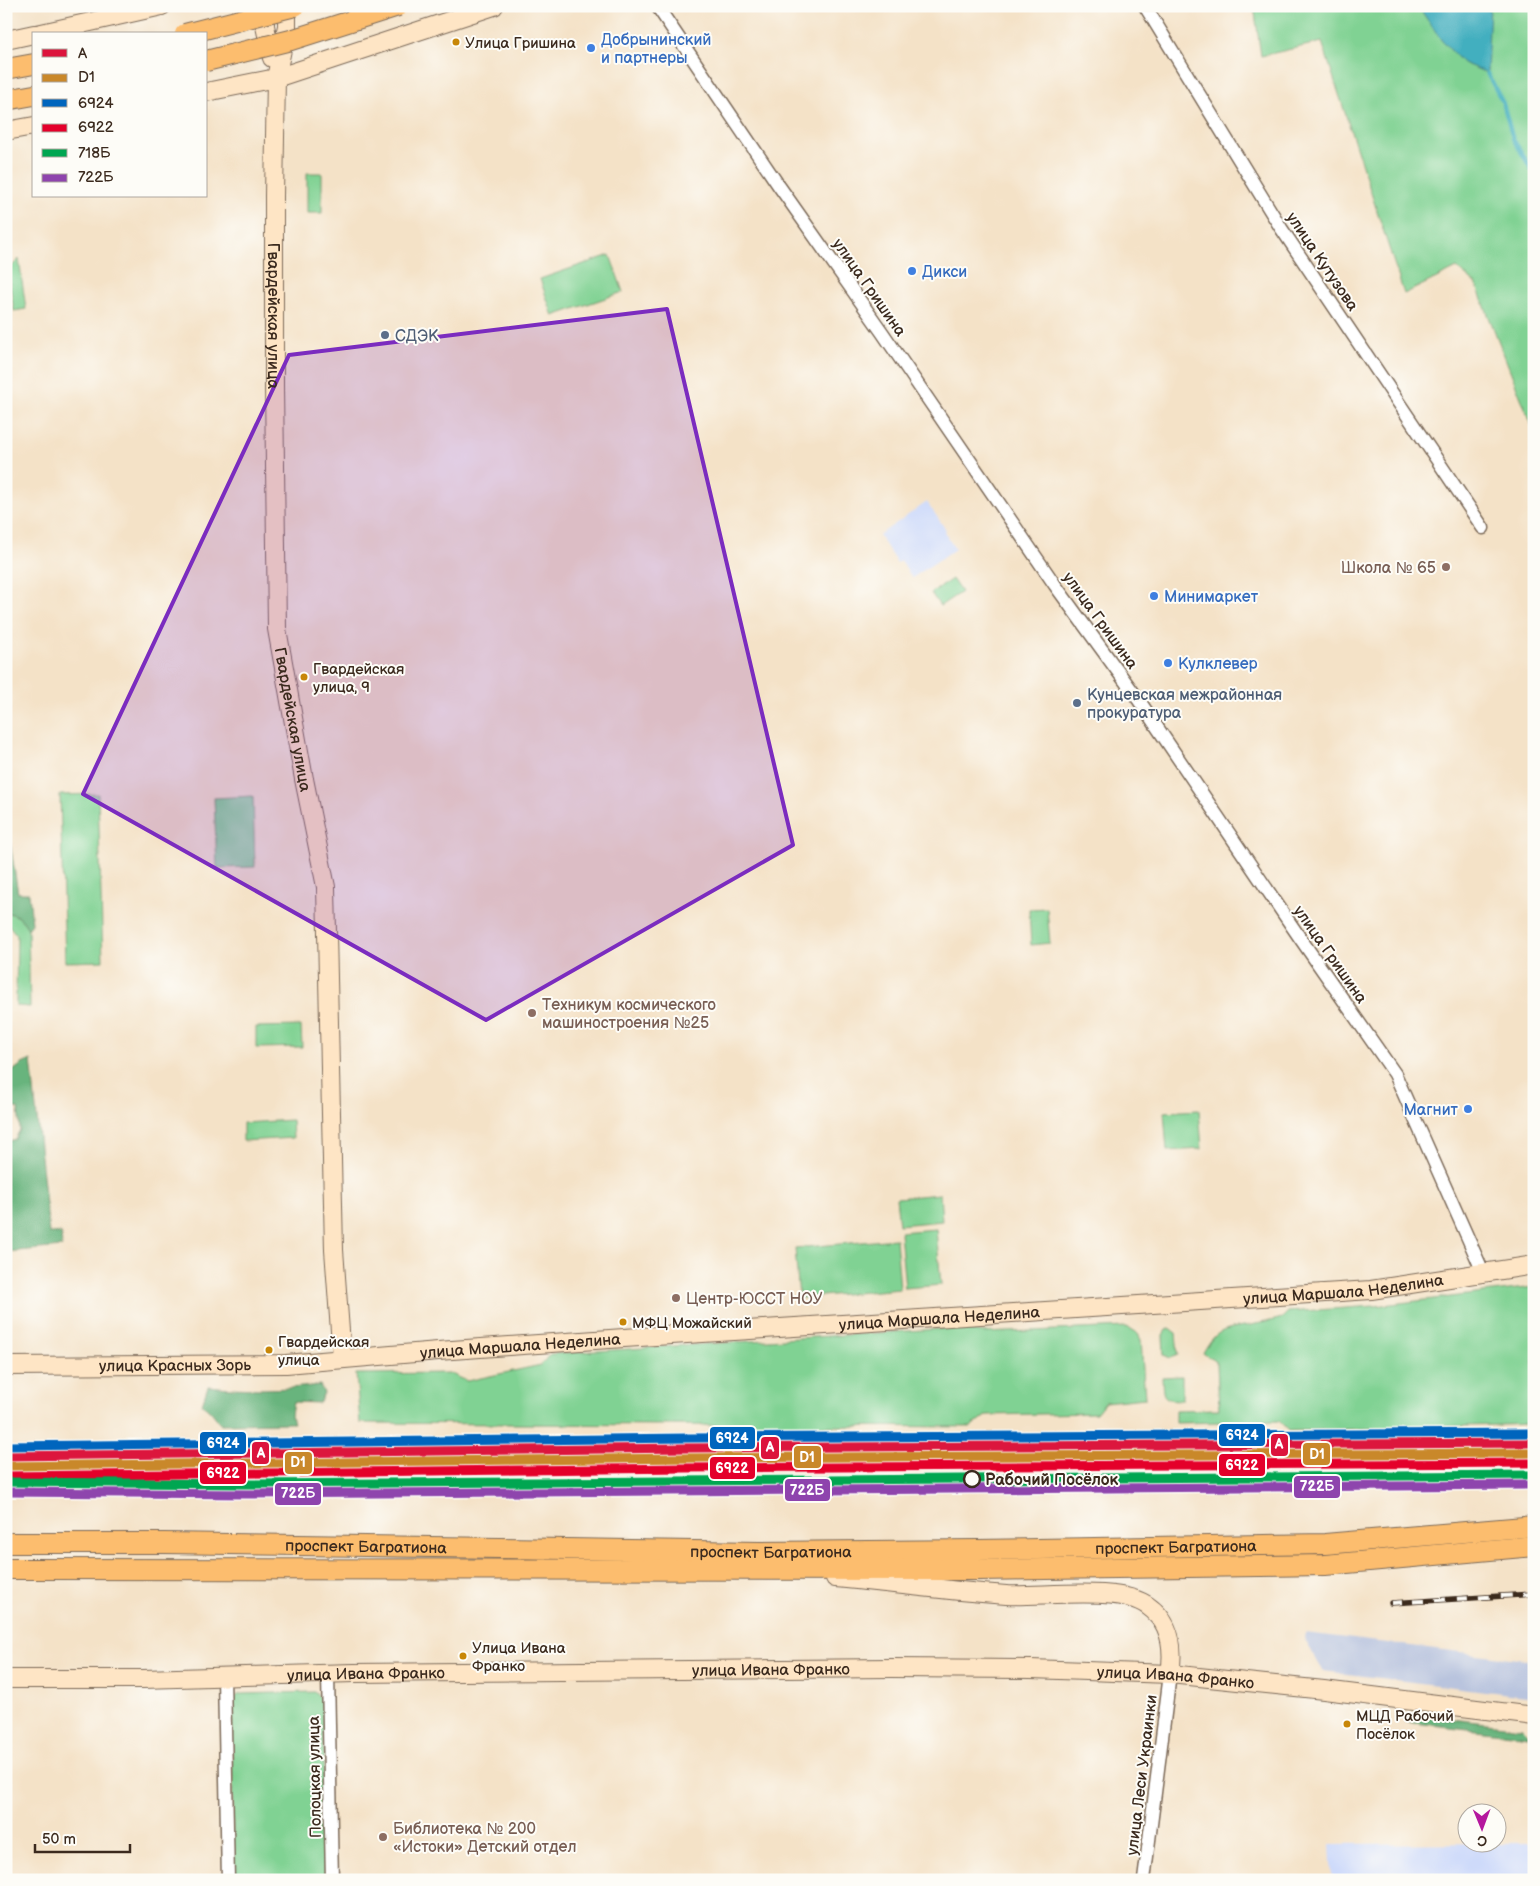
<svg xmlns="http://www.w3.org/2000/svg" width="1540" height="1886" font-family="'Balsamiq Sans',sans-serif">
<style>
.built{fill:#cedafa}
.industrial{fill:#b9c4de}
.green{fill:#80d293;stroke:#5e7e58}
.forest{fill:#68b47d;stroke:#526f4e}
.water{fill:#42afbf;stroke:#3e6c6e}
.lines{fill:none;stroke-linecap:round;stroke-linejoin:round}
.stream{stroke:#42afbf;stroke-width:4}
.street-casing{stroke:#7c6a59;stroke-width:15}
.secondary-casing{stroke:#7c6a59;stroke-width:20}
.primary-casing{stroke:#7c6a59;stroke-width:22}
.street{stroke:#fff;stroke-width:12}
.secondary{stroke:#fee5c5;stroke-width:18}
.primary{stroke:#fcbd6e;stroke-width:20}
.rail-casing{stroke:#3b2a1e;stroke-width:5.5}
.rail{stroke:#fdfcf7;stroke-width:4;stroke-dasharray:11;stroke-linecap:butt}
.primary-bridge-casing{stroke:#7c6a59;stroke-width:22;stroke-linecap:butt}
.primary-bridge{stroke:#fcbd6e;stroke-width:20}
.rail-1-casing{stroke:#fdfcf7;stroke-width:12}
.rail-2-casing{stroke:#fdfcf7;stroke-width:12}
.rail-3-casing{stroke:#fdfcf7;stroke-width:12}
.rail-4-casing{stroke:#fdfcf7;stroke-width:12}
.rail-5-casing{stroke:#fdfcf7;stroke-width:12}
.rail-6-casing{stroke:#fdfcf7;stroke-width:12}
.rail-1{stroke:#dc143c;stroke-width:9}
.rail-2{stroke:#c9882a;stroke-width:9}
.rail-3{stroke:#0065bd;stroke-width:9}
.rail-4{stroke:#e4002b;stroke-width:9}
.rail-5{stroke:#00a651;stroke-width:9}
.rail-6{stroke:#8e44ad;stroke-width:9}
.marked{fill:#7b2cbf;fill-opacity:0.2;stroke:#7b2cbf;stroke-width:4;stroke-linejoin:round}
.bus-dot{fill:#c88708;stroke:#fdfcf7;stroke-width:2}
.shop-dot{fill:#3f7fe0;stroke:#fdfcf7;stroke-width:2}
.service-dot{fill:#5c6f8a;stroke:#fdfcf7;stroke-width:2}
.education-dot{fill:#8d6e63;stroke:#fdfcf7;stroke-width:2}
.stop-dot{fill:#fdfcf7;stroke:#3b2a1e;stroke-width:2.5}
.labels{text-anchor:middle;stroke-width:4;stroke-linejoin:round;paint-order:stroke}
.bus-label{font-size:15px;fill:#3b2a1e;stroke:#fdfcf7;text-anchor:start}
.shop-label{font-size:16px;fill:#366cbe;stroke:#fdfcf7;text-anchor:start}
.street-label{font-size:16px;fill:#3b2a1e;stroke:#fdfcf7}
.service-label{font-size:16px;fill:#4e5e75;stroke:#fdfcf7;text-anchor:start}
.education-label{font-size:16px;fill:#785e54;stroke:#fdfcf7;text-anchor:start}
.stop-label{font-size:16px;font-weight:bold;fill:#3b2a1e;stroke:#fdfcf7;text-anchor:start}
.line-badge{stroke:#fdfcf7;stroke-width:2}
.badge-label{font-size:14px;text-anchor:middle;font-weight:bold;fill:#fff}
</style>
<rect width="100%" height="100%" fill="#fdfcf7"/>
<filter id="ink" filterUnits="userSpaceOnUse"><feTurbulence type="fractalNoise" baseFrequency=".02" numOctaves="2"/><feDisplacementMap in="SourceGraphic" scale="10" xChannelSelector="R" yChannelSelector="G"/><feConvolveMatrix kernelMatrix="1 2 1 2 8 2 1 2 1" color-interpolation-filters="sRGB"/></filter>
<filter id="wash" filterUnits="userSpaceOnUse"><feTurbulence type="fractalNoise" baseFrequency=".0096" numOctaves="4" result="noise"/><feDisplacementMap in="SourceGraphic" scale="20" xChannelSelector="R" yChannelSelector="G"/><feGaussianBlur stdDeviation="1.12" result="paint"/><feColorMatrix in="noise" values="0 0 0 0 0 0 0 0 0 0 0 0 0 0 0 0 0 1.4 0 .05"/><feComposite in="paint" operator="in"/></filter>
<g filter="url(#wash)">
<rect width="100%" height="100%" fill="#f4e2c7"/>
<path class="built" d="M927,502L946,530L944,532L955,549L912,578L901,561L897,563L879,535Z
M1534,1843V1880H1332L1330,1844Z"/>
<path class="industrial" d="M1305,1633L1534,1661V1697L1323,1671L1304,1638Z"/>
<path class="green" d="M1254,6H1534V431L1476,284L1457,268L1404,294L1322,42L1261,56Z
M307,173H322V213H307Z
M610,255L623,292L553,316L540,279Z
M19,259L26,309L14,311L9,279L6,272Z
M952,579L961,592L940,606L931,593Z
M98,794L103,961L65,962L60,795Z
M253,796L255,867L217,868L214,798Z
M1047,908L1050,943L1031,945L1029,909Z
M6,913C17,913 23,920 28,929L30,1007L16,1006L17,935L6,922Z
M301,1026L302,1047L256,1048V1027Z
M1199,1110L1202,1149L1167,1151L1164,1112Z
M292,1120L293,1138L243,1141V1123Z
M940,1194L942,1221L899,1225L896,1198Z
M936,1229L941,1285L905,1288L900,1232Z
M896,1239L900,1289L799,1298L795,1248Z
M1534,1287V1424L1289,1431L1279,1421L1175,1423V1410L1219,1409L1217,1363L1203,1353C1216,1328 1226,1329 1251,1325C1261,1323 1272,1321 1282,1318L1288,1312L1375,1306Z
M1127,1327L1138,1334L1141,1340L1145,1398L1105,1402L1096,1413L987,1415L971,1427L360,1423L356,1374L449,1373L467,1381L541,1365L550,1354L954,1328L984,1333Z
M1170,1329L1176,1333L1178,1355L1170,1358L1164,1355L1163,1335L1166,1330Z
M1182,1376V1400C1161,1400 1163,1396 1162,1377Z
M314,1692L323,1699L325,1880H233L232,1699L240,1694Z"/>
<path class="forest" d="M6,817L18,893H29L32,924L28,929C23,920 17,913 6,913Z
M31,1060L49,1233H61L62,1247L6,1252V1142L15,1139L20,1130L18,1108L6,1109V1076L22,1064Z
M320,1385L324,1393L319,1403L293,1402L291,1416L293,1423L221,1424C214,1416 211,1410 202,1404L208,1386C246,1390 282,1390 320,1385Z
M1407,1714L1522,1727L1527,1732L1528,1736L1406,1722Z"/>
<path class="water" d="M1418,6H1490L1487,73L1463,63L1442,41Z"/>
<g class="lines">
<path class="stream" d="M1487,73L1503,103L1513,139L1534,173"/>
</g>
</g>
<g filter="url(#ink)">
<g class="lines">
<g class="street-casing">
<path id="street" d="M657,6L779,186L882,332L1055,585L1138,699L1300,938L1395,1074L1483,1272
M1145,6L1281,228L1483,528
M328,1674L332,1880
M224,1676L228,1880
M1144,1880L1170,1674"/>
</g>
<g class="secondary-casing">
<g id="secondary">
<path d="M265,6V26L272,58"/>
<path id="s1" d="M287,6V26L276,78L274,196V385L277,629L304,779L326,887L334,1250L342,1358"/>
<path d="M37,34L162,6"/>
<path d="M6,40L34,34"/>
<path d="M206,92L276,78L494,6"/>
<path d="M6,131L34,126"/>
<path id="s2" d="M6,1366L286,1364L438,1351L624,1338L1371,1290L1534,1265"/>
<path d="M835,1578C892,1583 949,1591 1006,1595C1041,1597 1121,1585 1148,1606C1171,1622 1174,1649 1170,1674"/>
<path id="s3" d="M6,1679H143L354,1673L892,1668L1031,1669L1170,1674L1324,1690L1534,1716"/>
</g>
</g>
<g class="primary-casing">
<g id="primary">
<path d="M6,69L34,64"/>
<path d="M6,100L34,95"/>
<path id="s4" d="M6,1543H164L759,1552L977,1550L1325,1544L1534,1526"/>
<path d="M6,1569L977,1570L1325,1565L1534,1546"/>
</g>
</g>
<use href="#street" class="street"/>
<use href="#secondary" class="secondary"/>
<use href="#primary" class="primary"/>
<g class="rail-casing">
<path id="rail" d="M1391,1603L1534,1594"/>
</g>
<use href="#rail" class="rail"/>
<g class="primary-bridge-casing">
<path id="primary-bridge" d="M185,34L295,6
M206,61L291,40L398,6"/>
</g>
<use href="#primary-bridge" class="primary-bridge"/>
<g class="rail-1-casing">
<path id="rail-1" d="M6,1456L686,1448L1534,1443"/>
</g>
<g class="rail-2-casing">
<path id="rail-2" d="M6,1466L686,1458L1534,1453"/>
</g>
<g class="rail-3-casing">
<path id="rail-3" d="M6,1446L686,1438L1534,1433"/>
</g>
<g class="rail-4-casing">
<path id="rail-4" d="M6,1476L686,1468L1534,1463"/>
</g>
<g class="rail-5-casing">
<path id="rail-5" d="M6,1482L245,1484L1534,1475"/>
</g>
<g class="rail-6-casing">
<path id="rail-6" d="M6,1492L245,1494L1534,1485"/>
</g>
<use href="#rail-1" class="rail-1"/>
<use href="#rail-2" class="rail-2"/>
<use href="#rail-3" class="rail-3"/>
<use href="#rail-4" class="rail-4"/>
<use href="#rail-5" class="rail-5"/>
<use href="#rail-6" class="rail-6"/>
</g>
</g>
<path class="marked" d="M667,309L793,845L486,1020L83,794L289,355Z"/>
<g class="bus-dot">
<circle cx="456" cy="42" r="4.5"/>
<circle cx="304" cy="677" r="4.5"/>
<circle cx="623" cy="1322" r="4.5"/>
<circle cx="269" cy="1350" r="4.5"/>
<circle cx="463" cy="1656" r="4.5"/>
<circle cx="1347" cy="1724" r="4.5"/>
</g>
<g class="shop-dot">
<circle cx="591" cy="48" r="5"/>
<circle cx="912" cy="271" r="5"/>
<circle cx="1154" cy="596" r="5"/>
<circle cx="1168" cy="663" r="5"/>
<circle cx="1468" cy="1109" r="5"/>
</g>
<g class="service-dot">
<circle cx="385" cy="335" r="5"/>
<circle cx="1077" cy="703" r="5"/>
</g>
<g class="education-dot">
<circle cx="1446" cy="567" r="5"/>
<circle cx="532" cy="1013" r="5"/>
<circle cx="676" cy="1298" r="5"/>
<circle cx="383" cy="1837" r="5"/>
</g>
<circle class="stop-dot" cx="972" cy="1479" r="8"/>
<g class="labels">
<g class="bus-label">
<text x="465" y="48">Улица Гришина</text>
<text x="313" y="674">Гвардейская<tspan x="313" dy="18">улица, 9</tspan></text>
<text x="632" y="1328">МФЦ Можайский</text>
<text x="278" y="1347">Гвардейская<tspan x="278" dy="18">улица</tspan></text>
<text x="472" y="1653">Улица Ивана<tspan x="472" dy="18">Франко</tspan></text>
<text x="1356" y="1721">МЦД Рабочий<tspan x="1356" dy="18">Посёлок</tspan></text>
</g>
<g class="shop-label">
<text x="601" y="45">Добрынинский<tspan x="601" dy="18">и партнеры</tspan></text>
<text x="922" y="277">Дикси</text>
<text x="1164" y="602">Минимаркет</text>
<text x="1178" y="669">Кулклевер</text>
<text x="1458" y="1115" text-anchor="end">Магнит</text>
</g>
<g class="street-label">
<text transform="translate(1323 261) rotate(56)" y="6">улица Кутузова</text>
<text transform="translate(870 287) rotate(55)" y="6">улица Гришина</text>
<text dy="6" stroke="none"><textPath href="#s1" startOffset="311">Гвардейская улица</textPath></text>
<text transform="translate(1101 620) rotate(54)" y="6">улица Гришина</text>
<text dy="6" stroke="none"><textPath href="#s1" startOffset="716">Гвардейская улица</textPath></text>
<text transform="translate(1331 954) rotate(55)" y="6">улица Гришина</text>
<text dy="6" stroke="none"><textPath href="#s2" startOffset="1340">улица Маршала Неделина</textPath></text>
<text dy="6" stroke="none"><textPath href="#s2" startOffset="935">улица Маршала Неделина</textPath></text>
<text dy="6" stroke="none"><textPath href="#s2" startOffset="515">улица Маршала Неделина</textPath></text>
<text dy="6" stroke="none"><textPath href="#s2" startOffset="169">улица Красных Зорь</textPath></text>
<text dy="6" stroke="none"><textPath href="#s4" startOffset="360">проспект Багратиона</textPath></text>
<text dy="6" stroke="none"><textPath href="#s4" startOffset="1170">проспект Багратиона</textPath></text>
<text dy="6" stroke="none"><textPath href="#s4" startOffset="765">проспект Багратиона</textPath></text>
<text dy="6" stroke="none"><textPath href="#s3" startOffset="765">улица Ивана Франко</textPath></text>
<text dy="6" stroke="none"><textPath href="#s3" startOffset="360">улица Ивана Франко</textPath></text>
<text dy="6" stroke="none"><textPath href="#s3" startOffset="1170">улица Ивана Франко</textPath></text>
<text transform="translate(1141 1775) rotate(-83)" y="6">улица Леси Украинки</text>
<text transform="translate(314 1777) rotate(-91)" y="6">Полоцкая улица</text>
</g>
<g class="service-label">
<text x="395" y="341">СДЭК</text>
<text x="1087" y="700">Кунцевская межрайонная<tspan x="1087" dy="18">прокуратура</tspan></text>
</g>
<g class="education-label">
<text x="1436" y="573" text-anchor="end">Школа № 65</text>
<text x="542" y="1010">Техникум космического<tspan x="542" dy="18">машиностроения №25</tspan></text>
<text x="686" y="1304">Центр-ЮССТ НОУ</text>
<text x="393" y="1834">Библиотека № 200<tspan x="393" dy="18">«Истоки» Детский отдел</tspan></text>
</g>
<g class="stop-label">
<text x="985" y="1485">Рабочий Посёлок</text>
</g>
</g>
<g class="line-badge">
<rect x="1218" y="1423" width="48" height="24" rx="5" fill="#0065bd"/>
<rect x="709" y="1426" width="47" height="24" rx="5" fill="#0065bd"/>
<rect x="199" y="1431" width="48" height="24" rx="5" fill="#0065bd"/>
<rect x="1270" y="1433" width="19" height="24" rx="5" fill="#dc143c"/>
<rect x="760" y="1436" width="20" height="24" rx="5" fill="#dc143c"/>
<rect x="251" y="1441" width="19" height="24" rx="5" fill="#dc143c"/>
<rect x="1302" y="1442" width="29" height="24" rx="5" fill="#c9882a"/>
<rect x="793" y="1445" width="29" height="24" rx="5" fill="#c9882a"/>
<rect x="284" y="1451" width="29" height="24" rx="5" fill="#c9882a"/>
<rect x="1218" y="1453" width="48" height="24" rx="5" fill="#e4002b"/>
<rect x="709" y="1456" width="47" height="24" rx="5" fill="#e4002b"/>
<rect x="199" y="1461" width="48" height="24" rx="5" fill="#e4002b"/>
<rect x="1293" y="1475" width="48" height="24" rx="5" fill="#8e44ad"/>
<rect x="784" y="1478" width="47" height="24" rx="5" fill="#8e44ad"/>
<rect x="274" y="1482" width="48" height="24" rx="5" fill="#8e44ad"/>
</g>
<g class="badge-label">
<text x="1242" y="1440">6924</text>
<text x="732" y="1443">6924</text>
<text x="223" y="1448">6924</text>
<text x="1279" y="1449">A</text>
<text x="770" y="1452">A</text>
<text x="261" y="1458">A</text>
<text x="1317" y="1459">D1</text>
<text x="807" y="1462">D1</text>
<text x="298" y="1467">D1</text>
<text x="1242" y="1470">6922</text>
<text x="732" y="1473">6922</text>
<text x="223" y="1478">6922</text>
<text x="1317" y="1491">722Б</text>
<text x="807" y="1495">722Б</text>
<text x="298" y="1498">722Б</text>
</g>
<rect width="1540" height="1886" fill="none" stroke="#fdfcf7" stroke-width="25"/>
<rect x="32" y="32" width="175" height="165" fill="#fdfcf7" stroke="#afa8a0"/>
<rect x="42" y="49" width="25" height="8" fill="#dc143c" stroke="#afa8a0"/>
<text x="78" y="58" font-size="15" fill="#3b2a1e">A</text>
<rect x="42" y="74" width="25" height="8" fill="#c9882a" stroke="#afa8a0"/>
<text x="78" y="82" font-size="15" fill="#3b2a1e">D1</text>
<rect x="42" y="99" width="25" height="8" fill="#0065bd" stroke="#afa8a0"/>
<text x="78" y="108" font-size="15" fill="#3b2a1e">6924</text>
<rect x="42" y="124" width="25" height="8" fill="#e4002b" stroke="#afa8a0"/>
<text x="78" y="132" font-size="15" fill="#3b2a1e">6922</text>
<rect x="42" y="149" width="25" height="8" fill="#00a651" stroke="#afa8a0"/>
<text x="78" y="158" font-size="15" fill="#3b2a1e">718Б</text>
<rect x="42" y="174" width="25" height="8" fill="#8e44ad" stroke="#afa8a0"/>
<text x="78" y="182" font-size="15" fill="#3b2a1e">722Б</text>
<g transform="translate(1482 1828) rotate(179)"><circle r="24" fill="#fdfcf7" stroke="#afa8a0"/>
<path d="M0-4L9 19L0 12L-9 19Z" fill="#b5179e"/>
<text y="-8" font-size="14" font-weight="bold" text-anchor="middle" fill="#3b2a1e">С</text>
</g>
<path d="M35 1844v8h95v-8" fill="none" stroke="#3b2a1e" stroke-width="2.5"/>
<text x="42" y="1844" font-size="15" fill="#3b2a1e" stroke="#fdfcf7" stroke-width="4" paint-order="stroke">50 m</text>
</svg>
